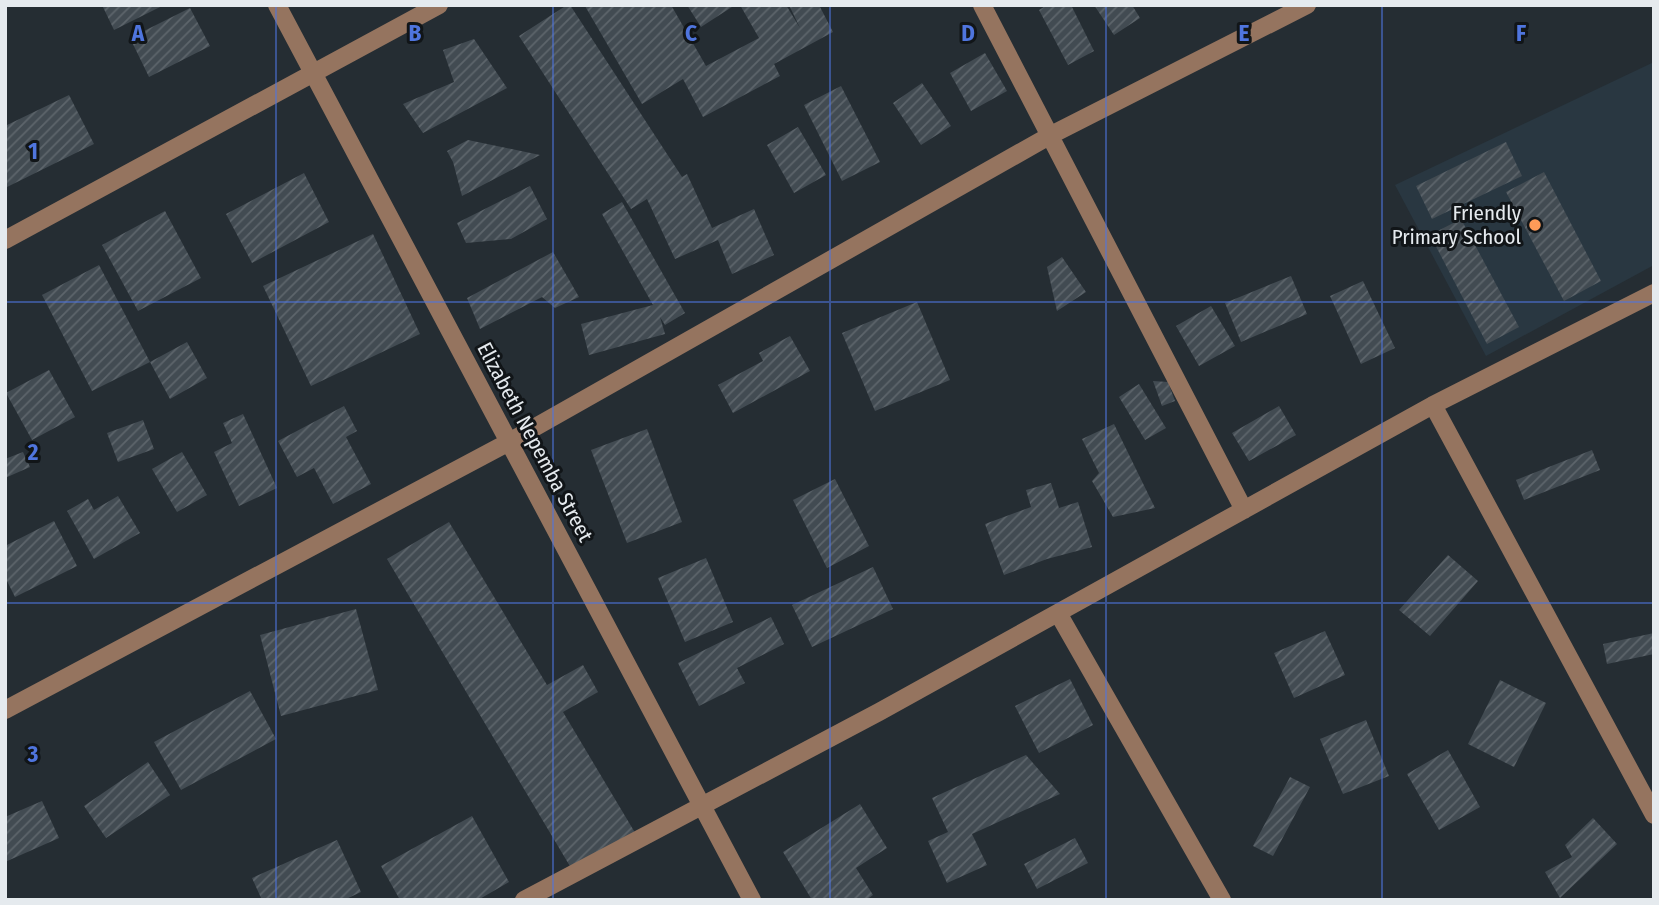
<svg xmlns="http://www.w3.org/2000/svg" width="1659" height="905" font-family="'Fira Sans Condensed',sans-serif">
<style>
.built{fill:#293741}
.building{fill:url(#building-hatch)}
.lines{fill:none;stroke-linecap:round;stroke-linejoin:round}
.minor{stroke:#95745f;stroke-width:18}
.grid{fill:none;stroke:#4f75de;stroke-width:2;stroke-opacity:0.55}
.poi-dot{fill:#fe9b58;stroke:#111518;stroke-width:2.5}
.labels{text-anchor:middle;stroke-width:6;stroke-linejoin:round;paint-order:stroke}
.poi-label{font-size:21px;fill:#e5eaee;stroke:#111518;text-anchor:end}
.street-label{font-size:21px;fill:#e5eaee;stroke:#111518}
.grid-label{font-size:23px;text-anchor:middle;font-weight:bold;fill:#4f75de;stroke:#111518;stroke-width:6;stroke-linejoin:round;paint-order:stroke}
</style>
<defs>
<pattern id="building-hatch" width="6" height="6" patternUnits="userSpaceOnUse" patternTransform="scale(1.75)"><rect width="6" height="6" fill="#424b52"/><path d="M-1 1l2-2M0 6l6-6M5 7l2-2" fill="none" stroke="#5d656b"/></pattern>
</defs>
<rect width="100%" height="100%" fill="#252d33"/>
<path class="built" d="M1654,62V265L1486,356L1395,185Z"/>
<path class="building" d="M102,5H164L114,30Z
M567,5H570L682,177L687,174L712,228L754,209L774,255L732,274L718,240L675,259L647,199L631,209L519,36Z
M587,5H671L706,66L759,38L740,5H786L800,28L789,5H819L833,32L774,64L780,76L703,117L683,79L642,104L585,6Z
M687,5H735L701,27Z
M1047,5H1071L1094,51L1068,65L1039,10Z
M1094,5H1132L1140,18L1114,35Z
M190,8L210,46L149,77L130,38Z
M474,39L507,88L423,133L403,104L454,82L443,50Z
M985,53L1007,91L971,111L950,73Z
M922,83L951,126L921,145L893,103Z
M841,86L880,162L842,181L804,105Z
M69,95L94,144L5,188V126Z
M798,127L826,175L794,193L767,145Z
M468,140L540,155L462,196L453,162L447,151Z
M1506,142L1522,176L1432,219L1416,186Z
M1544,172L1601,281L1564,301L1506,192Z
M304,173L329,222L252,263L226,214Z
M530,186L547,219L511,239L466,243L457,223Z
M622,202L685,313L665,325L660,317L665,334L589,355L581,324L653,305L602,214Z
M165,211L201,278L138,311L102,245Z
M1461,219L1519,327L1487,344L1430,235Z
M373,234L420,334L311,386L263,286Z
M553,252L579,297L555,308L542,297L480,329L467,298Z
M1062,257L1086,292L1057,311L1047,267Z
M99,265L150,362L92,391L42,295Z
M1291,276L1307,314L1241,342L1225,303Z
M1363,281L1395,348L1361,364L1330,296Z
M917,302L950,380L875,411L842,333Z
M1211,306L1235,346L1199,366L1176,326Z
M790,336L810,371L733,413L718,385L763,361L759,353Z
M187,342L207,378L170,399L150,362Z
M49,370L75,417L32,440L6,393Z
M1153,381L1168,382L1175,401L1162,406Z
M1139,384L1166,428L1145,440L1119,397Z
M344,406L357,431L346,437L371,484L333,504L314,468L297,477L278,441Z
M1279,406L1296,435L1249,461L1232,433Z
M243,414L277,488L239,506L214,452L232,443L223,423Z
M143,420L154,449L118,462L107,433Z
M1114,424L1155,508L1113,517L1092,481L1099,473L1082,439Z
M647,429L682,522L627,543L591,450Z
M1592,450L1600,470L1524,500L1516,480Z
M23,452L30,467L5,478V459Z
M182,452L207,495L177,512L152,469Z
M835,479L869,546L827,568L793,500Z
M1051,483L1059,508L1078,502L1092,547L1047,559L1004,575L985,524L1031,507L1026,490Z
M118,496L140,533L94,559L67,511L88,499L94,510Z
M54,521L77,566L15,597L5,577V546Z
M449,522L547,685L583,665L598,692L563,712L637,836L574,873L387,559Z
M1448,555L1478,581L1430,636L1399,610Z
M706,558L733,622L685,642L658,578Z
M873,567L893,609L812,647L792,605Z
M356,609L378,690L281,716L260,635Z
M771,617L784,644L737,668L745,683L699,706L678,663Z
M1325,631L1345,675L1294,698L1274,653Z
M1654,633V654L1607,664L1603,644Z
M1070,679L1093,725L1039,753L1015,706Z
M1500,680L1546,703L1514,767L1468,744Z
M250,691L276,739L181,790L154,742Z
M1366,720L1389,776L1343,794L1320,739Z
M1448,750L1480,807L1439,830L1407,774Z
M1026,755L1060,794L972,834L987,865L947,883L928,841L948,832L932,798Z
M148,762L170,795L106,838L84,806Z
M1290,777L1310,787L1273,856L1253,846Z
M42,801L59,838L5,862V817Z
M860,804L887,848L856,868L873,895L866,900H812L783,852Z
M472,816L509,882L478,900H400L381,866Z
M1593,818L1617,844L1560,898L1545,872L1572,857L1565,845Z
M1075,838L1088,863L1037,889L1024,864Z
M337,840L361,892L344,900H262L252,878Z"/>
<g class="lines">
<path class="minor" d="M277,5L752,900
M982,5L1244,510
M5,240L439,5
M1433,405L1654,815
M1058,613L1222,900
M5,710L509,442L1051,135L1307,5
M524,900L879,712L1433,405L1654,293"/>
</g>
<path class="grid" d="M276,5V900M553,5V900M830,5V900M1106,5V900M1382,5V900M5,302H1654M5,603H1654"/>
<circle class="poi-dot" cx="1535" cy="225" r="7"/>
<g class="labels">
<g class="poi-label">
<text x="1521" y="220">Friendly<tspan x="1521" dy="24">Primary School</tspan></text>
</g>
<g class="street-label">
<text transform="translate(535 442) rotate(62)" y="7">Elizabeth Nepemba Street</text>
</g>
</g>
<g class="grid-label">
<text x="138" y="41">A</text>
<text x="415" y="41">B</text>
<text x="691" y="41">C</text>
<text x="968" y="41">D</text>
<text x="1244" y="41">E</text>
<text x="1521" y="41">F</text>
<text x="33" y="159">1</text>
<text x="33" y="460">2</text>
<text x="33" y="762">3</text>
</g>
<rect width="1659" height="905" fill="none" stroke="#e5eaee" stroke-width="14"/>
</svg>
